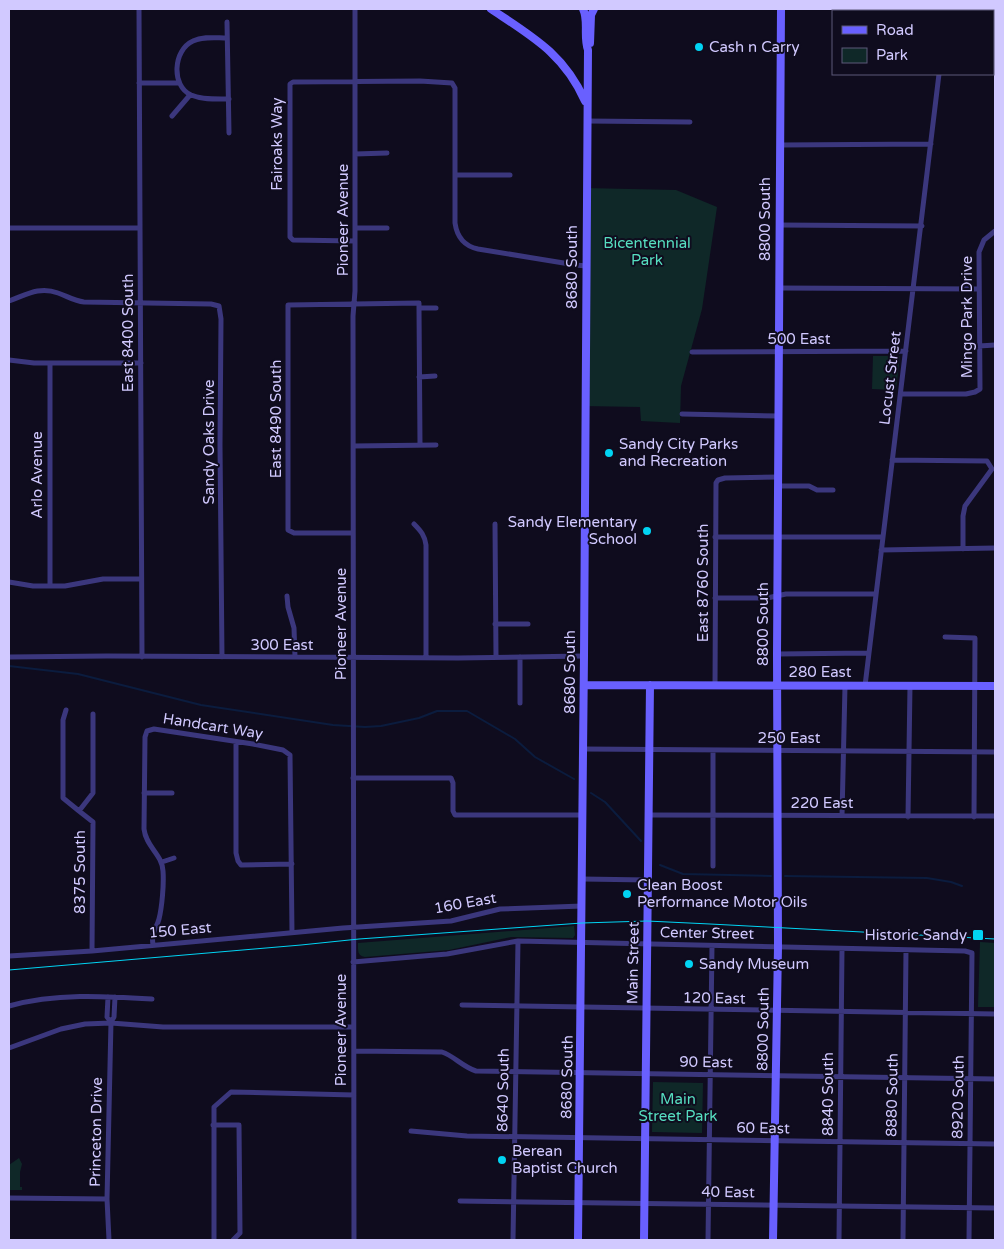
<svg xmlns="http://www.w3.org/2000/svg" width="1004" height="1249" font-family="'Varela Round',sans-serif">
<style>
.green{fill:#0f2828}
.lines{fill:none;stroke-linecap:round;stroke-linejoin:round}
.stream{stroke:#0b1c3e;stroke-width:2}
.street{stroke:#3b377d;stroke-width:5}
.secondary{stroke:#6960ff;stroke-width:8}
.tram{stroke:#01d4f3;stroke-width:1}
.poi-dot{fill:#01d4f3;stroke:#0f0c1e;stroke-width:2}
.labels{text-anchor:middle;stroke-width:4;stroke-linejoin:round;paint-order:stroke}
.poi-label{font-size:15px;fill:#d1c9ff;stroke:#0f0c1e;text-anchor:start}
.street-label{font-size:15px;fill:#d1c9ff;stroke:#0f0c1e}
.park-label{font-size:15px;fill:#56dec0;stroke:#0f0c1e}
</style>
<rect width="100%" height="100%" fill="#0f0c1e"/>
<path class="green" d="M584,188L676,190L717,207L702,309L681,386L680,423L641,421L640,407L583,406Z
M873,356H900L896,390L872,389Z
M574,926L575,935L573,938L511,937L449,950L365,957C357,956 358,950 358,943Z
M980,942L995,943V1007H978Z
M653,1082L703,1083L702,1133L652,1132Z
M19,1158L22,1164L20,1172V1187H22V1190H9V1165Z"/>
<g class="lines">
<path class="stream" d="M9,666L78,674L201,705L333,725L365,727L381,726L419,718L437,711H467L515,739L535,757L574,779
M591,793L605,802L641,841
M660,865L683,874L771,876
M785,876L927,878L951,882L962,886"/>
<path class="street" d="M139,9L142,657
M947,11V9
M227,22L229,133
M227,38C216,38 203,36 193,41C173,50 171,86 191,95C203,100 217,99 229,99
M139,83H178
M172,116L190,95
M587,121L690,122
M780,145L931,144
M355,154L387,153
M455,175H510
M779,225L922,226
M9,228H139
M355,228H387
M355,241L293,240L290,237V84L293,82L420,81L452,83L455,88V223C457,237 464,246 478,249L576,265L586,266
M779,288L979,289
M9,301C26,295 39,286 58,293C67,296 74,301 84,302L211,304L219,306L221,319L220,445L222,657
M419,308L420,445
M979,346L995,345
M692,352L906,351
M9,360L34,363H141
M419,377L435,376
M901,394H966L975,392L980,389L979,252L984,240L995,231
M682,414L778,416
M353,446L436,445
M892,460L987,461L992,469L965,506L963,516V549
M778,486H809L817,490H833
M414,524C421,531 425,536 426,545V657
M495,524L496,657
M353,533H294L288,530V305L419,303V308H436
M715,537H883
M881,550L995,548
M9,582L33,586H65L103,579H141
M50,586V363
M287,596L288,607L294,628L295,657
M715,598H767L786,594H876
M495,624H528
M945,637L975,638L974,817
M777,654L869,653
M9,657L107,656L458,658L584,656
M715,686L716,483L718,480L725,478L778,477
M865,686L939,74
M520,703V657
M66,710L63,720V798L79,811
M236,743V853L238,861L241,865L292,864
M583,749L995,752
M353,778H451L453,783V811L455,815H582
M144,793H172
M648,815L995,816
M842,816L845,686
M908,817L910,686
M162,862L174,858
M713,866V750
M582,879L648,880
M153,945C151,932 156,930 159,919C162,907 164,884 163,871C162,854 146,847 144,829L145,737L147,731L154,729L253,744L283,750L290,755L292,933
M92,951L93,822L79,811L93,793V714
M9,956L92,951L343,928L451,921L500,909L582,906
M353,962L447,954L518,941L965,951L972,953L969,1240
M108,997L107,1017L111,1022L107,1199L109,1240
M462,1005L995,1014
M9,1006C55,993 104,996 152,999
M111,1022L114,1017L115,997
M9,1048L61,1029L85,1024L111,1023L163,1027H353
M354,1051L442,1052C454,1056 463,1067 476,1071L995,1079
M213,1125H239L240,1233L233,1240
M411,1131L467,1136L995,1144
M9,1198L107,1199
M460,1201L995,1208
M214,1240V1107L231,1092L354,1095
M354,1240L353,316L355,291V9
M513,1240L518,941
M708,1240L712,946
M839,1240L842,949
M903,1240L906,950"/>
<path class="secondary" d="M491,9C533,37 564,54 585,101
M590,43L591,15L594,9
M584,685L995,686
M578,1240L584,656L588,50C583,36 589,21 583,9
M644,1240L650,685
M773,1240L778,947L777,654L781,9"/>
<path class="tram" d="M9,970L301,945L359,939L582,923L647,921L710,924L995,939"/>
</g>
<g class="poi-dot">
<circle cx="699" cy="47" r="5"/>
<circle cx="609" cy="453" r="5"/>
<circle cx="647" cy="531" r="5"/>
<circle cx="627" cy="894" r="5"/>
<rect x="972" y="929" width="12" height="12" rx="2.5"/>
<circle cx="689" cy="964" r="5"/>
<circle cx="502" cy="1160" r="5"/>
</g>
<g class="labels">
<g class="poi-label">
<text x="709" y="52">Cash n Carry</text>
<text x="619" y="449">Sandy City Parks<tspan x="619" dy="17">and Recreation</tspan></text>
<text x="637" y="527" text-anchor="end">Sandy Elementary<tspan x="637" dy="17">School</tspan></text>
<text x="637" y="890">Clean Boost<tspan x="637" dy="17">Performance Motor Oils</tspan></text>
<text x="967" y="940" text-anchor="end">Historic Sandy</text>
<text x="699" y="969">Sandy Museum</text>
<text x="512" y="1156">Berean<tspan x="512" dy="17">Baptist Church</tspan></text>
</g>
<g class="street-label">
<text transform="translate(277 144) rotate(-90)" y="5">Fairoaks Way</text>
<text transform="translate(765 219) rotate(-90)" y="5">8800 South</text>
<text transform="translate(343 220) rotate(-90)" y="5">Pioneer Avenue</text>
<text transform="translate(572 267) rotate(-90)" y="5">8680 South</text>
<text transform="translate(967 317) rotate(-90)" y="5">Mingo Park Drive</text>
<text transform="translate(128 333) rotate(-90)" y="5">East 8400 South</text>
<text x="799" y="344">500 East</text>
<text transform="translate(890 378) rotate(-83)" y="5">Locust Street</text>
<text transform="translate(276 419) rotate(-90)" y="5">East 8490 South</text>
<text transform="translate(209 442) rotate(-90)" y="5">Sandy Oaks Drive</text>
<text transform="translate(37 475) rotate(-90)" y="5">Arlo Avenue</text>
<text transform="translate(703 583) rotate(-90)" y="5">East 8760 South</text>
<text transform="translate(341 624) rotate(-90)" y="5">Pioneer Avenue</text>
<text transform="translate(763 624) rotate(-90)" y="5">8800 South</text>
<text x="282" y="650">300 East</text>
<text transform="translate(570 672) rotate(-90)" y="5">8680 South</text>
<text x="820" y="677">280 East</text>
<text transform="translate(213 726) rotate(9)" y="5">Handcart Way</text>
<text x="789" y="743">250 East</text>
<text x="822" y="808">220 East</text>
<text transform="translate(80 872) rotate(-90)" y="5">8375 South</text>
<text transform="translate(465 903) rotate(-10)" y="5">160 East</text>
<text transform="translate(180 930) rotate(-5)" y="5">150 East</text>
<text transform="translate(707 933) rotate(1)" y="5">Center Street</text>
<text transform="translate(633 963) rotate(-89)" y="5">Main Street</text>
<text transform="translate(714 998) rotate(1)" y="5">120 East</text>
<text transform="translate(763 1029) rotate(-89)" y="5">8800 South</text>
<text transform="translate(341 1030) rotate(-90)" y="5">Pioneer Avenue</text>
<text transform="translate(706 1062) rotate(1)" y="5">90 East</text>
<text transform="translate(567 1077) rotate(-89)" y="5">8680 South</text>
<text transform="translate(503 1090) rotate(-89)" y="5">8640 South</text>
<text transform="translate(828 1094) rotate(-90)" y="5">8840 South</text>
<text transform="translate(892 1095) rotate(-89)" y="5">8880 South</text>
<text transform="translate(958 1097) rotate(-89)" y="5">8920 South</text>
<text transform="translate(763 1128) rotate(1)" y="5">60 East</text>
<text transform="translate(96 1132) rotate(-89)" y="5">Princeton Drive</text>
<text transform="translate(728 1192) rotate(1)" y="5">40 East</text>
</g>
<g class="park-label">
<text x="647" y="248">Bicentennial<tspan x="647" dy="17">Park</tspan></text>
<text x="678" y="1104">Main<tspan x="678" dy="17">Street Park</tspan></text>
</g>
</g>
<rect width="1004" height="1249" fill="none" stroke="#d1c9ff" stroke-width="20"/>
<rect x="832" y="10" width="162" height="65" fill="#0f0c1e" stroke="#5d5878"/>
<rect x="842" y="26" width="25" height="8" fill="#6960ff" stroke="#5d5878"/>
<text x="876" y="35" font-size="15" fill="#d1c9ff">Road</text>
<rect x="842" y="48" width="25" height="15" fill="#0f2828" stroke="#5d5878"/>
<text x="876" y="60" font-size="15" fill="#d1c9ff">Park</text>
</svg>
